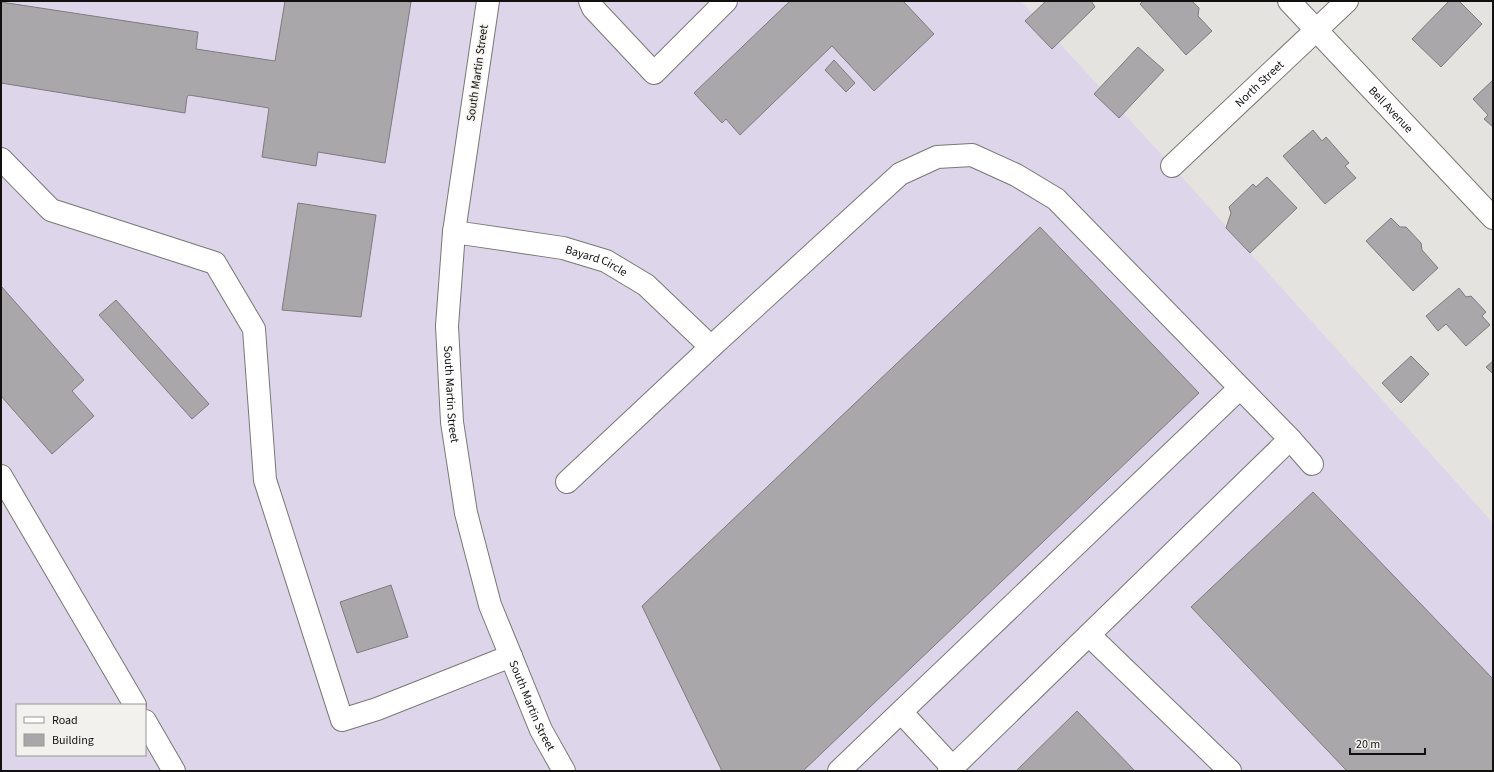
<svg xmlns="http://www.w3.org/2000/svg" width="1494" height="772" font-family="'Source Sans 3',sans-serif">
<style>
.industrial{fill:#ddd6eb;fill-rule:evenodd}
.building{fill:#a9a7aa;stroke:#7d7b7e}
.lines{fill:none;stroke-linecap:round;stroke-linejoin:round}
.minor-casing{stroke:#797774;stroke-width:24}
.minor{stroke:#fff;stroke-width:22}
.labels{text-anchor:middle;stroke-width:3;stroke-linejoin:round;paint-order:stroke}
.street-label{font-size:12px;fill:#11100f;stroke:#f3f1ed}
</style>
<rect width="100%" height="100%" fill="#e5e3e0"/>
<path class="industrial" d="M1,1H1021L1172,166L1493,523V771H1ZM17,705H145V755H17Z"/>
<path class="building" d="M285,1H403L411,2L385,163L318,152L316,166L262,157L269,108L189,95L187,97L185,113L1,83V2L198,32L196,49L275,61Z
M790,1H903L934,34L874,91L832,46L740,135L726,119L722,123L694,93Z
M1046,1H1091L1095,7L1052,49L1025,21Z
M1143,1H1192L1199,8L1198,16L1212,31L1186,55L1140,4Z
M1449,1H1459L1482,24L1441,67L1412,39Z
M1138,47L1164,70L1119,118L1094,94Z
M834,60L855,83L846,92L825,70Z
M1493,80V127L1484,119L1488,115L1473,99Z
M1313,130L1322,141L1326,137L1349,163L1345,166L1356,178L1325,204L1283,156Z
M1267,177L1297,208L1250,253L1226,228L1231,213L1229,207L1253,184L1256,187Z
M298,203L376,215L361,317L282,310Z
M1391,218L1400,227H1406L1421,243L1422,250L1438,268L1413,291L1366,241Z
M1040,227L1199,393L803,771H722L642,606Z
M1,286L84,380L72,391L94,416L52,454L1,396Z
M1459,288L1466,297L1471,296L1486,312L1482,316L1490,325L1466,346L1446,324L1438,331L1426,316Z
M116,300L209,404L192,419L99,315Z
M1411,356L1429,374L1401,403L1382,383Z
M1493,361V374L1486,367Z
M1313,492L1493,679V771H1347L1191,607Z
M391,585L408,637L357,653L340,602Z
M1077,711L1135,771H1016Z"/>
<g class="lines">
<g class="minor-casing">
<g id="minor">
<path id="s1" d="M488,1L454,232L447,326L452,422L466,513L490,605L541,730L564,771"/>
<path d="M590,1L593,8L654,73L726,1"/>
<path id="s2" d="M1289,1L1493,218"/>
<path d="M1,159L51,210L215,263L254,329L265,480L342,720L377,709L511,656"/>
<path id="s3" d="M1172,166L1347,1"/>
<path id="s4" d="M454,232L563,248L606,261L646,285L711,347"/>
<path d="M1,476L135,705"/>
<path d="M567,482L711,347L900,174L937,157L972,155L1016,175L1056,199L1290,439"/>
<path d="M1089,635L1230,771"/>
<path d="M901,712L953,768"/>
<path d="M145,721L174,771"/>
<path d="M839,771L1240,388"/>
<path d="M949,771L1290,439L1312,464"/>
</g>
</g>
<use href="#minor" class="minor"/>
</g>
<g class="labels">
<g class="street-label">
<text transform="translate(477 73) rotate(-82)" y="4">South Martin Street</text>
<text dy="4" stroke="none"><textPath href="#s3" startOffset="120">North Street</textPath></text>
<text dy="4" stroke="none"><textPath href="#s2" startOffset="149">Bell Avenue</textPath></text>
<text dy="4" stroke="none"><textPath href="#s4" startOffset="146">Bayard Circle</textPath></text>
<text dy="4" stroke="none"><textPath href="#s1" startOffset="396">South Martin Street</textPath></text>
<text dy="4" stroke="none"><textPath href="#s1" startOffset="720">South Martin Street</textPath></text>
</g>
</g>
<rect width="1494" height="772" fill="none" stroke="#11100f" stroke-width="4"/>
<rect x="16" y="704" width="130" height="52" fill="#f3f1ed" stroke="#999794"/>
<rect x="24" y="717" width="20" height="6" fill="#ffffff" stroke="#999794"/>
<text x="52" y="724" font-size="12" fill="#11100f">Road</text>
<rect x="24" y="734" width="20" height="12" fill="#a9a7aa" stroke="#999794"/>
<text x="52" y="744" font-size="12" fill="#11100f">Building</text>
<path d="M1350 748v6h75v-6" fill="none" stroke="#11100f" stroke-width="2"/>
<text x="1356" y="748" font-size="12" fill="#11100f" stroke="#f3f1ed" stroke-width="3" paint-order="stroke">20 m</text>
</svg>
